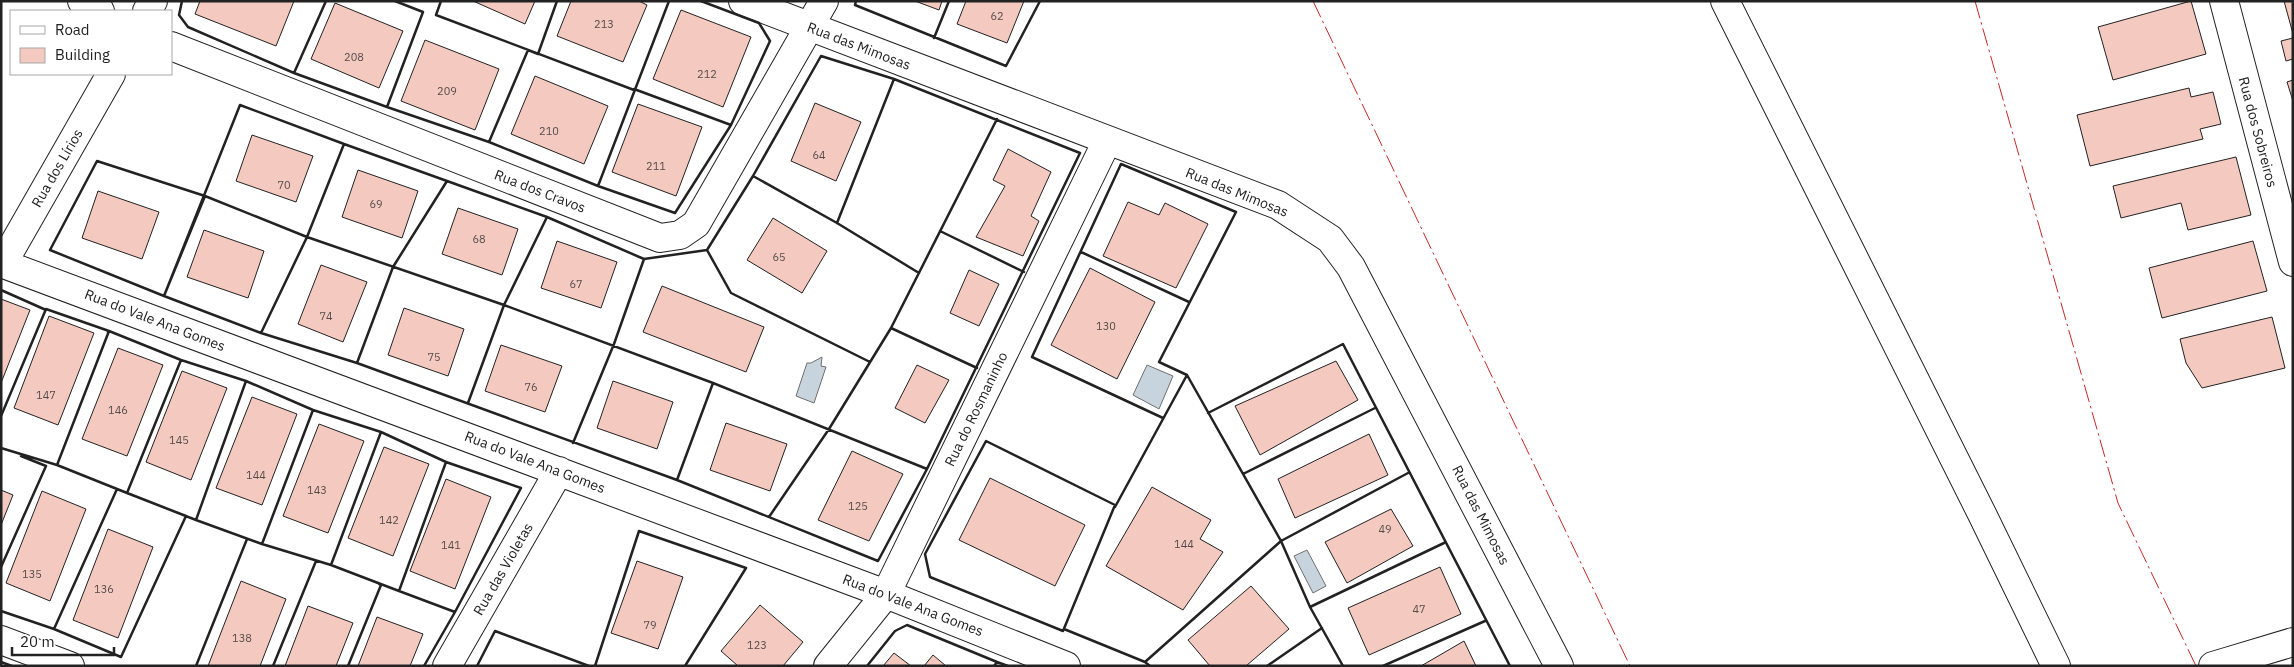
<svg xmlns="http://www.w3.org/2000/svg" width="2294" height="667" font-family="'IBM Plex Sans',sans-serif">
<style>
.water{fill:#c7d3dd;stroke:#6f6f6f}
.building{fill:#f3c9c0;stroke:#222}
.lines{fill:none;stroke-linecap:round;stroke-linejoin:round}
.minor-casing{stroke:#222;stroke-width:30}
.highway-casing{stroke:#222;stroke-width:30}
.minor{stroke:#fff;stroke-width:28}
.highway{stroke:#fff;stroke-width:28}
.wall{stroke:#222;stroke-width:2.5}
.power{stroke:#c62828;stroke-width:1;stroke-dasharray:18 4 2.5 4;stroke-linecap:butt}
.labels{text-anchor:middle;stroke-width:4;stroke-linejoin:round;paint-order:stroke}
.number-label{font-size:11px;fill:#564c4a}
.street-label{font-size:14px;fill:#222;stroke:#fff}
</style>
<rect width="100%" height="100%" fill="#fff"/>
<path class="water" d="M822,357L821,366L826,367L814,403L796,396L807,363H811Z
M1147,365L1173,376L1159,409L1133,395Z
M1307,550L1326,586L1313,593L1294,556Z"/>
<path class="building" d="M200,1H294L276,46L195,14Z
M473,1H535L525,24Z
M571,1H639L647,5L623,62L557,36Z
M915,1H942L939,10Z
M966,1H1024L1007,43L957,24Z
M2191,1L2206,54L2113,80L2098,27Z
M2284,1H2293V34Z
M335,3L403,31L379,88L311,59Z
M681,10L751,37L723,107L653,79Z
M2293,38V59L2286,61L2281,41Z
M425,40L499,69L475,130L401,101Z
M535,76L608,106L584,164L511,134Z
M2293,80V101L2287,82Z
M2189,88L2191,97L2213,92L2221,124L2200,129L2203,139L2090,166L2077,115Z
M815,103L861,122L836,181L791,161Z
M638,104L702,127L676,196L612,172Z
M252,135L313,156L296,202L236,181Z
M1008,149L1051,172L1031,216L1039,221L1023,256L976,237L1005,186L993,180Z
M2236,157L2251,215L2188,230L2181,203L2121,218L2113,186Z
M358,170L418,191L402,238L342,217Z
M98,191L159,212L142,259L82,238Z
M1128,202L1159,215L1165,203L1208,224L1176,288L1103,256Z
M458,208L518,229L502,275L442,254Z
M773,218L827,251L802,293L747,260Z
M204,230L264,251L248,298L187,277Z
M557,241L617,262L601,308L541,288Z
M2253,241L2267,291L2162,318L2149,268Z
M321,265L367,282L343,342L298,324Z
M1090,268L1155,302L1117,379L1051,345Z
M969,270L999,284L979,326L950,313Z
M662,286L764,327L746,372L643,332Z
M1,299L30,310L1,383Z
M404,308L464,329L448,376L388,355Z
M49,316L94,333L58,425L14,408Z
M2272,317L2285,368L2202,388L2186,363L2180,339Z
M501,345L562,366L545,412L485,391Z
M118,348L163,365L127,456L82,439Z
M1336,361L1358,400L1260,455L1235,406Z
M917,365L949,380L925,423L895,408Z
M182,371L227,388L191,480L146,462Z
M613,381L673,402L657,449L597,428Z
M252,397L297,414L262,505L216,488Z
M726,423L787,444L770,491L710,470Z
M319,424L364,441L328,533L283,516Z
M1369,434L1388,475L1295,518L1278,479Z
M384,447L429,464L393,556L348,538Z
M852,451L903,474L869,541L818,520Z
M990,478L1085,525L1055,586L959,540Z
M446,479L491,497L455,589L410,571Z
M1152,487L1211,520L1200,539L1223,552L1183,610L1106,566Z
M1,490L13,495L1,525Z
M42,491L86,509L50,601L6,583Z
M1391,509L1413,546L1347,583L1325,542Z
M108,529L153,547L118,638L73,620Z
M637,561L683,577L658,649L611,633Z
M1440,567L1461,614L1369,655L1348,608Z
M241,581L286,599L260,666H208Z
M1251,586L1289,629L1246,666H1210L1188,640Z
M760,605L803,642L783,666H738L721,651Z
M308,606L353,623L336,666H285Z
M377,617L423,634L410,666H358Z
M1464,641L1476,666H1421Z
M894,653L911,666H883Z
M933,655L946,666H924Z"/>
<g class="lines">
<g class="minor-casing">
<path id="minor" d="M82,1L100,11
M743,1L1278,205L1330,239L1351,267L1559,666
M2224,1L2293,262
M147,11L153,1
M171,46L660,238L680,235L696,224L824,1
M1,263L886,594L1066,666
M3,263L111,74
M1,640L70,666
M447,666L559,471
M828,666L886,594L1107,141
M2213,666L2293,642"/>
</g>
<g class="highway-casing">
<path id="highway" d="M1725,1L1982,514L2056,666"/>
</g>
<use href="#minor" class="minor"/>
<use href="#highway" class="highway"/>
<path class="wall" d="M182,1L179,15L188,27L294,73
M326,1L294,73L387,107L423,12L395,1
M441,1L436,15L634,90
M669,1L598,186L675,213L731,125L770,41L759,23L701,1
M856,1L855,5L1006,66L1040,1
M934,38L949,1
M538,54L528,50L489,142L598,186L599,183
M538,54L557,1
M634,89L731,125
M387,107L489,142
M753,176L837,223L919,273
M447,181L547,217L546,219
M205,196L164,296L261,333L307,237L344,144L240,105L164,296L50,250L97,161L205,196L307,237L504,305L713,383L677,480
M837,223L894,79
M940,231L1024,272
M1081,252L1189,302
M644,259L707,250
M1,290L46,310
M891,328L977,368
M109,331L181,360L127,493L57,465Z
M261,333L357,363L393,267L447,181L344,144
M181,360L246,381L196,520L127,493Z
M870,362L731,293L707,250L753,176L821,56L894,79L1080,153L927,469
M357,363L677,480L878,561L927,469L713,383
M246,381L313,410L262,544L196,520Z
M468,403L504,305L547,217L644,259L614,344L573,443
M313,410L381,432L331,565L262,544Z
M1208,413L1343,344L1510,666
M1,416L46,309L109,331L108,332
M1163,418L1032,357L1121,164L1236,212L1159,362L1187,375L1281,541L1310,607L1343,666
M381,432L446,462L399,591L331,565Z
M986,441L1115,505L1063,631L930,577L925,554Z
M1,448L57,465L58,463
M446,462L521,488L455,612L399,591Z
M1243,474L1375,408
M117,489L186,516L121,657L54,629Z
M1115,507L1187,375
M769,517L829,429L891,328L997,119
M1,567L46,466L21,456
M1310,607L1444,543
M1,611L54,629
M1064,629L1145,662
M1,662L12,666
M997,662L1008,666
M196,666L247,539
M273,666L316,561
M348,666L381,585L379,584
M424,666L455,612
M477,666L495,631L589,666
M595,666L639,531L746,568L685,666
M867,666L895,631L907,625L997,662L994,666
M1150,666L1145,662L1281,541L1408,473
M1267,666L1322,628
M1383,666L1485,621"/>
<path class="power" d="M1313,1L1630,666
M1975,1L2118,503L2196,666"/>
</g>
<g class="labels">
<g class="number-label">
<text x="997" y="20">62</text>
<text x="604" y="28">213</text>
<text x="354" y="61">208</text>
<text x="707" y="78">212</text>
<text x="447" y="95">209</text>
<text x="549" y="135">210</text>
<text x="819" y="159">64</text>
<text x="656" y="170">211</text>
<text x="284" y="189">70</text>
<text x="376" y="208">69</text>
<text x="479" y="243">68</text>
<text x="779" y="261">65</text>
<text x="576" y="288">67</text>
<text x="326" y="320">74</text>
<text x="1106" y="330">130</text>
<text x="434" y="361">75</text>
<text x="531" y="391">76</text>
<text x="46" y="399">147</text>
<text x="118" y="414">146</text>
<text x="179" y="444">145</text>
<text x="256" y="479">144</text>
<text x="317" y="494">143</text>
<text x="858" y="510">125</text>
<text x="389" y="524">142</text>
<text x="1385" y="533">49</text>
<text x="1184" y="548">144</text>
<text x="451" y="549">141</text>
<text x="32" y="578">135</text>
<text x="104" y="593">136</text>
<text x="1419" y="613">47</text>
<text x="650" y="629">79</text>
<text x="242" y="642">138</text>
<text x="757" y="649">123</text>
</g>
<g class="street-label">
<text transform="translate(859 46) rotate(21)" y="5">Rua das Mimosas</text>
<text transform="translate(2258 132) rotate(75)" y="5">Rua dos Sobreiros</text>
<text transform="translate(57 168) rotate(-60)" y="5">Rua dos Lírios</text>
<text transform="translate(540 191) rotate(21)" y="5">Rua dos Cravos</text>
<text transform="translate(1237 192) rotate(22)" y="5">Rua das Mimosas</text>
<text transform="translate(155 320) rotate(21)" y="5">Rua do Vale Ana Gomes</text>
<text transform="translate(976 409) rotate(-64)" y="5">Rua do Rosmaninho</text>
<text transform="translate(535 462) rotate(21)" y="5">Rua do Vale Ana Gomes</text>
<text transform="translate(1481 515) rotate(63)" y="5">Rua das Mimosas</text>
<text transform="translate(503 569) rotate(-60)" y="5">Rua das Violetas</text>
<text transform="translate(913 605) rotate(21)" y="5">Rua do Vale Ana Gomes</text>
</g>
</g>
<rect width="2294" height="667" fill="none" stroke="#222222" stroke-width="5"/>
<rect x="10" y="10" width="162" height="65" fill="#ffffff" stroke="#a7a7a7"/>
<rect x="20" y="26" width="25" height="8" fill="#ffffff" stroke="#a7a7a7"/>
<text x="55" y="35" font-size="15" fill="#222222">Road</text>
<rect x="20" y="48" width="25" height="15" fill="#f3c9c0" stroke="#a7a7a7"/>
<text x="55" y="60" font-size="15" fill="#222222">Building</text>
<path d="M12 647v8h102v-8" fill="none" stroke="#222222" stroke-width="2.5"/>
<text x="20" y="647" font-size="15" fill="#222222" stroke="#ffffff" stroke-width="4" paint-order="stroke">20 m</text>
</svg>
